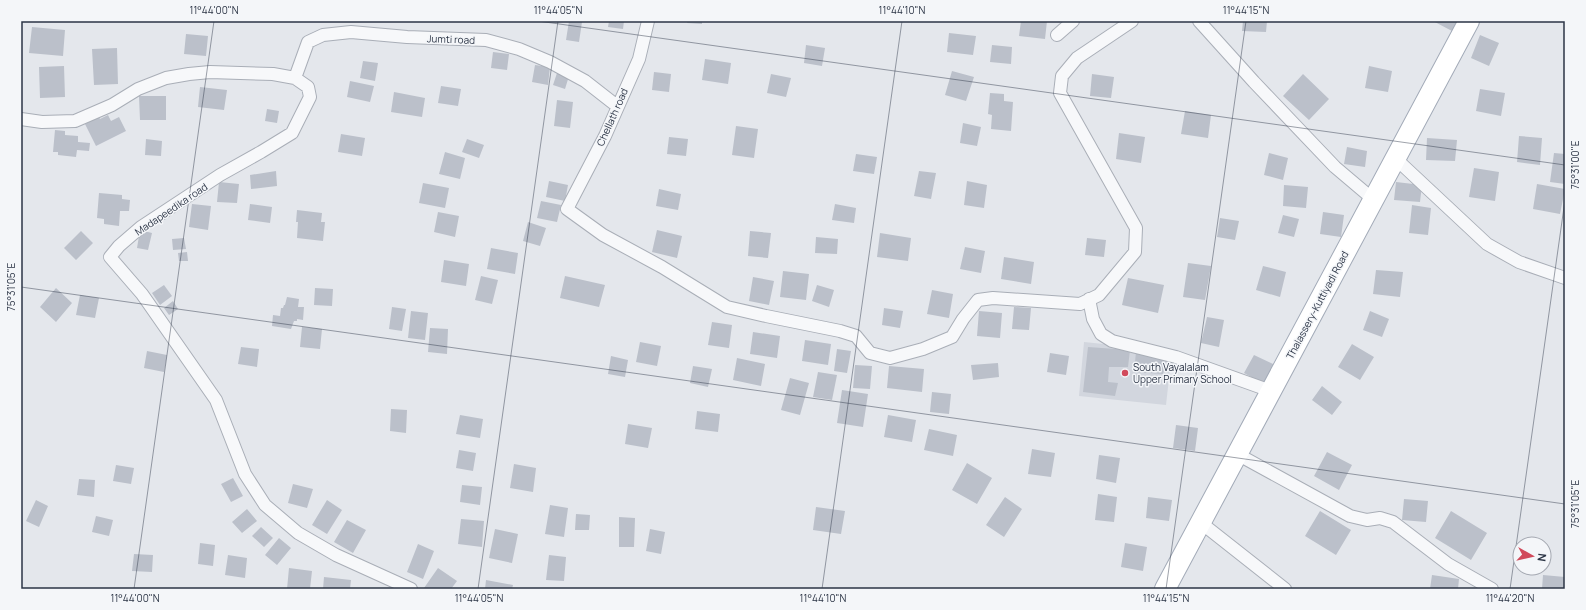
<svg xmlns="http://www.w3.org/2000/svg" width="1586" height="610" font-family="Manrope,sans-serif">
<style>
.built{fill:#d2d6de}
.building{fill:#bbc0ca}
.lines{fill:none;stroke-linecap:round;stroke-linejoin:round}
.minor-casing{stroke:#a9aeb7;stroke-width:14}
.primary-casing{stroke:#a3abb8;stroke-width:22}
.minor{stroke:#f7f8fa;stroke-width:12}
.primary{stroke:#fff;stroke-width:20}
.ticks{fill:none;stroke:#2b3445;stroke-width:1;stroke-opacity:0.45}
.poi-dot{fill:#d1495b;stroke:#f4f6f9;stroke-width:1.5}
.labels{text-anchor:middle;stroke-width:3;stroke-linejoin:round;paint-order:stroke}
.street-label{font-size:10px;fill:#2b3445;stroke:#f4f6f9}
.poi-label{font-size:10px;fill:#2b3445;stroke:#f4f6f9;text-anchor:start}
.neatline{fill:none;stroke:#2b3445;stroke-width:1.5}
.ticks-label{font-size:10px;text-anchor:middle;fill:#2b3445}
</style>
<rect width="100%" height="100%" fill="#e4e7ec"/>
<path class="built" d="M1084,342L1172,351L1166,405L1079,396Z"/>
<path class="building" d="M569,21L582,22L579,42L566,40Z
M609,21H624L623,29L608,27Z
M688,21H702V24L687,23Z
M1021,21H1047L1045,39L1019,36Z
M1243,21H1267L1266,32L1242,31Z
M1433,21H1457L1452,31Z
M32,27L65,30L63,56L29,53Z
M949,33L976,36L973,55L947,52Z
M186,34L208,36L206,56L184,54Z
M1480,35L1499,43L1489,66L1471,58Z
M806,45L825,48L822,66L804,63Z
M992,45L1012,47L1011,64L990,62Z
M117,48L118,84L94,85L92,49Z
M493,52L509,54L507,70L491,68Z
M705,59L731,63L728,84L702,80Z
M363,61L378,63L375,81L360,78Z
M535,65L550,67L548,85L532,82Z
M64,66L65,97L40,98L39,67Z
M1369,66L1392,71L1388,92L1365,88Z
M952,71L974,77L966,101L945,95Z
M654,72L671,74L669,92L652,90Z
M557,73L569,76L565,89L553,85Z
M771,74L791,78L786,97L767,93Z
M1092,74L1114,77L1111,98L1090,96Z
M1303,74L1329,99L1309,120L1283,96Z
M350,81L374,86L370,102L347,97Z
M441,86L461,89L458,106L438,103Z
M200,87L227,90L224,110L198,107Z
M1480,89L1505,93L1501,116L1476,111Z
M394,92L425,98L422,117L391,112Z
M990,93L1004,94V101L1013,102L1011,131L991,129L992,115L988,114Z
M139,96H166V120H140Z
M557,100L573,102L570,128L554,126Z
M267,109L279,111L277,123L265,121Z
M1185,111L1211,115L1208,138L1181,134Z
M108,115L111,121L119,117L126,131L96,146L85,124L99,117L100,119Z
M963,123L981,127L977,146L960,143Z
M736,126L758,129L754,158L732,155Z
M55,130L65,131V135L78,136V142L90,143L89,151L77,150L76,157L58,155V152H53Z
M1119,133L1145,137L1141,163L1116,159Z
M341,134L365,138L362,156L338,152Z
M1519,136L1542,138L1540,165L1517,162Z
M669,137L688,139L686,156L667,154Z
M1427,138L1457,140L1455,161L1426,160Z
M146,139L162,141L161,156L145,155Z
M467,139L484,145L479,158L462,152Z
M1347,147L1367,151L1365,167L1344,164Z
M445,152L465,158L460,179L439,174Z
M1269,153L1288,158L1283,180L1264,175Z
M1554,153L1565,154V184L1550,182Z
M856,154L877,157L874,174L853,171Z
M1474,168L1499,172L1495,201L1469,197Z
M276,171L277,186L251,189L250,175Z
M919,171L936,173L931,199L914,196Z
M549,181L568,185L565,201L546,197Z
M967,181L987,185L984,208L964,205Z
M219,182L239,184L237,203L217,202Z
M1396,182L1422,185L1420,202L1394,200Z
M423,183L449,188L445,208L419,203Z
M1537,184L1565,189L1560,214L1533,209Z
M1284,185L1308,187L1306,208L1283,206Z
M659,189L681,194L678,210L656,206Z
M99,193L122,195V199L130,200L129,211H120L119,226L104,224V219L97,218Z
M541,201L561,205L557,222L537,218Z
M192,204L211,206L208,230L189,227Z
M250,204L272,207L270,223L248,220Z
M835,204L856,208L854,223L832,220Z
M1412,205L1431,208L1428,235L1409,233Z
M297,210L322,213L321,222H325L323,241L297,238L298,222H296Z
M438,212L459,216L455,237L434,232Z
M1323,212L1344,215L1341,237L1320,234Z
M1283,215L1299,219L1294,237L1278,233Z
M1220,218L1239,221L1235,240L1217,237Z
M528,222L546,228L540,246L523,241Z
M140,230L152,233L148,250L137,248Z
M657,230L682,236L677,258L652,252Z
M81,231L93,243L76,260L64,248Z
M750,231L771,233L768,258L748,256Z
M880,233L911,238L908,261L877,257Z
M816,237L838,239L837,254L815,253Z
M184,238L186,249L173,250L172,239Z
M1087,238L1106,240L1104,257L1085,255Z
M965,247L985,251L981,273L960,269Z
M491,248L518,253L515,274L487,269Z
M187,252L188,261H179L178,253Z
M1004,257L1034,262L1031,284L1001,279Z
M444,260L469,264L466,286L441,282Z
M1188,263L1211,266L1205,300L1183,297Z
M1263,266L1286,272L1280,297L1256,290Z
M1376,270L1403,272L1400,297L1373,294Z
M783,271L809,274L806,300L780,297Z
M481,276L498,280L492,304L475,300Z
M565,276L605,285L599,307L560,298Z
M753,277L774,281L769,305L749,301Z
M1128,278L1164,285L1158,313L1122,305Z
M164,285L172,296L160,305L152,293Z
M817,285L834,290L829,307L812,301Z
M56,288L72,303L56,322L40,307Z
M315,288L333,289L332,306L314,305Z
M932,290L953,294L949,318L927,314Z
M80,295L99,298L95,318L76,315Z
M287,297L299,299L298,307H304L303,320L297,319V321H294L291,329L272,326L273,315L280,316L281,308H283L284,305H285Z
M173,301L178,309L169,315L164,308Z
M392,307L406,309L402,331L389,329Z
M1014,307L1031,308L1029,330L1012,329Z
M884,308L903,311L900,328L882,325Z
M411,311L428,313L425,340L408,338Z
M979,311L1002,313L1000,338L977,336Z
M1370,311L1389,319L1382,337L1363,330Z
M1207,317L1224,320L1219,347L1201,343Z
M712,322L732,325L729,348L708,345Z
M302,327L322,329L320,349L300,347Z
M430,328L448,329L447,354L428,352Z
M753,332L780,336L777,358L750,354Z
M805,340L831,344L828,365L802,361Z
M640,342L661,346L657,366L636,362Z
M1352,344L1374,357L1360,380L1338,367Z
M241,347L259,349L257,367L238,364Z
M1088,347L1130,350L1128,367H1109L1108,382L1118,383L1115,396L1083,392Z
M837,349L851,351L847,373L834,371Z
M147,351L167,355L164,372L144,368Z
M1136,352L1167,355L1163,374L1134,372Z
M1050,353L1069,356L1066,375L1047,372Z
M1254,355L1275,365L1264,384L1244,373Z
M611,356L628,360L625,377L608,374Z
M737,358L765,364L761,386L733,380Z
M998,363L999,377L973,380L971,365Z
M855,365L872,366L870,389L853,388Z
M693,366L712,369L708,387L690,383Z
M889,366L924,369L922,392L887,388Z
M818,372L837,375L832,400L813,397Z
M790,378L809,383L800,415L781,410Z
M1322,386L1342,402L1332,415L1312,400Z
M842,390L868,394L863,427L837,423Z
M932,392L951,394L949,414L930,412Z
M391,409L407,410L406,433L390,431Z
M697,411L720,414L718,432L695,429Z
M460,415L483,419L480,438L456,434Z
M888,415L916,420L912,442L884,437Z
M628,424L652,428L648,448L625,444Z
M1176,425L1198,428L1195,451L1173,448Z
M929,429L957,435L953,456L924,450Z
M1032,449L1055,453L1051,477L1028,474Z
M459,450L476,453L473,471L456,468Z
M1327,452L1352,465L1339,490L1314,476Z
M1099,455L1120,458L1116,483L1096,479Z
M967,463L992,478L977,504L952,490Z
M514,464L536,468L533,492L510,488Z
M116,465L134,468L131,484L113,481Z
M233,478L243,496L231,502L221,484Z
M79,479L95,480L94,497L77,495Z
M293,484L313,489L307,508L288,503Z
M462,485L482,487L480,505L460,502Z
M1098,494L1117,497L1114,522L1095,520Z
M1005,497L1022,509L1004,537L986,525Z
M1148,497L1172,500L1169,521L1146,518Z
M1404,499L1428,501L1426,522L1402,520Z
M36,500L48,506L39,527L26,521Z
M327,500L342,510L327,534L312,525Z
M550,505L568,508L564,537L545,534Z
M816,507L845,511L841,534L813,530Z
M247,509L257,521L242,533L232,522Z
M1320,511L1351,530L1336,555L1305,536Z
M1451,511L1487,533L1471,560L1435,538Z
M576,514L590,515L589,530H575Z
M96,516L113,520L109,536L92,532Z
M619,517L635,518L634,547H619Z
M461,519L484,521L482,547L458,544Z
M347,520L366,530L353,553L334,542Z
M261,527L273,538L264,547L252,536Z
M495,529L518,534L512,563L489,558Z
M650,529L665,532L661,554L646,551Z
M279,538L291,548L277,565L265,555Z
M200,543L215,545L213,566L198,564Z
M1125,543L1147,547L1143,571L1121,567Z
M418,544L434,551L423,579L407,572Z
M134,554L153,555L152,572L132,571Z
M228,555L247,558L245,578L225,575Z
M549,555L566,557L564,581L546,580Z
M289,568L312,571L310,589H287Z
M438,568L457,581L451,589L424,588Z
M1432,575L1459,579L1458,589H1430Z
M1543,575L1565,577V589H1542Z
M324,577L351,580L350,589H323Z
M486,580L513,585L512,589H485Z"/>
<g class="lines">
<g class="minor-casing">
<path id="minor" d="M648,21L639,59L605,136L567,209L603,235L662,267L727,307L766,316L840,331L856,336L870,353L890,358L923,349L952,337L963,319L978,300L993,298L1080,304L1099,295L1135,252L1136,228L1060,93L1062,76L1077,58L1132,21
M1199,21L1254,82L1335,167L1374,200
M1057,35L1073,21
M295,78L308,42L323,35L351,32L407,37L486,40L519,49L550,62L585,81L617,106
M21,119L42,122L75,121L112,105L138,89L166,78L189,74L210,72L273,74L295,78L308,87L310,97L292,133L261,152L220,175L141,227L119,246L110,257L142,294L216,400L245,474L265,505L298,533L336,555L411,589
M1395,158L1487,244L1519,262L1565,278
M1089,299L1093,319L1101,334L1112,341L1176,357L1271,391
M1237,454L1350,516L1367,520L1380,518L1393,522L1448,564L1492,589
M1200,522L1285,589"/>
</g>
<g class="primary-casing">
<path id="primary" d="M1165,589L1469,21"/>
</g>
<use href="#minor" class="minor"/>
<use href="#primary" class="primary"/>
</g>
<path class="ticks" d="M538,21L1565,165M21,287L1565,504M134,589L214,21M478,589L558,21M822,589L902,21M1166,589L1246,21M1510,589L1565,200"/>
<circle class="poi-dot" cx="1125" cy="373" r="4"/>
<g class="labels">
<g class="street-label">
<text transform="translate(451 39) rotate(2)" y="4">Jumti road</text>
<text transform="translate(612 117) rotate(-66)" y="4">Chellath road</text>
<text transform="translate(171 209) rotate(-34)" y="4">Madapeedika road</text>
<text transform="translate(1317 305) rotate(-62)" y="4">Thalassery-Kuttiyadi Road</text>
</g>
<g class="poi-label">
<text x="1133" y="371">South Vayalalam<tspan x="1133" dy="12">Upper Primary School</tspan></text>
</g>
</g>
<rect width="1586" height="610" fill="none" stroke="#f4f6f9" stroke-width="44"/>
<g transform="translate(1532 556) rotate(98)"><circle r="19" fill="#f4f6f9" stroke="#a4a8b1"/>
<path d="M0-3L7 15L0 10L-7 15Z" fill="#d1495b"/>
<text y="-6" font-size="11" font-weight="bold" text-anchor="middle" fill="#2b3445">N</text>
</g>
<rect x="22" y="22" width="1542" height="566" class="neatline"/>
<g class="ticks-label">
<text x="214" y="14">11°44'00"N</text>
<text x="558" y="14">11°44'05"N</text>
<text x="902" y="14">11°44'10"N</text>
<text x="1246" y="14">11°44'15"N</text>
<text transform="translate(1575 165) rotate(-90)" y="4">75°31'00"E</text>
<text transform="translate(11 287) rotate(-90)" y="4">75°31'05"E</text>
<text transform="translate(1575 504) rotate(-90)" y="4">75°31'05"E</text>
<text x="135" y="602">11°44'00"N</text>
<text x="479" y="602">11°44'05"N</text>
<text x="823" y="602">11°44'10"N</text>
<text x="1166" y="602">11°44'15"N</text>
<text x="1510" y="602">11°44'20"N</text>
</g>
</svg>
